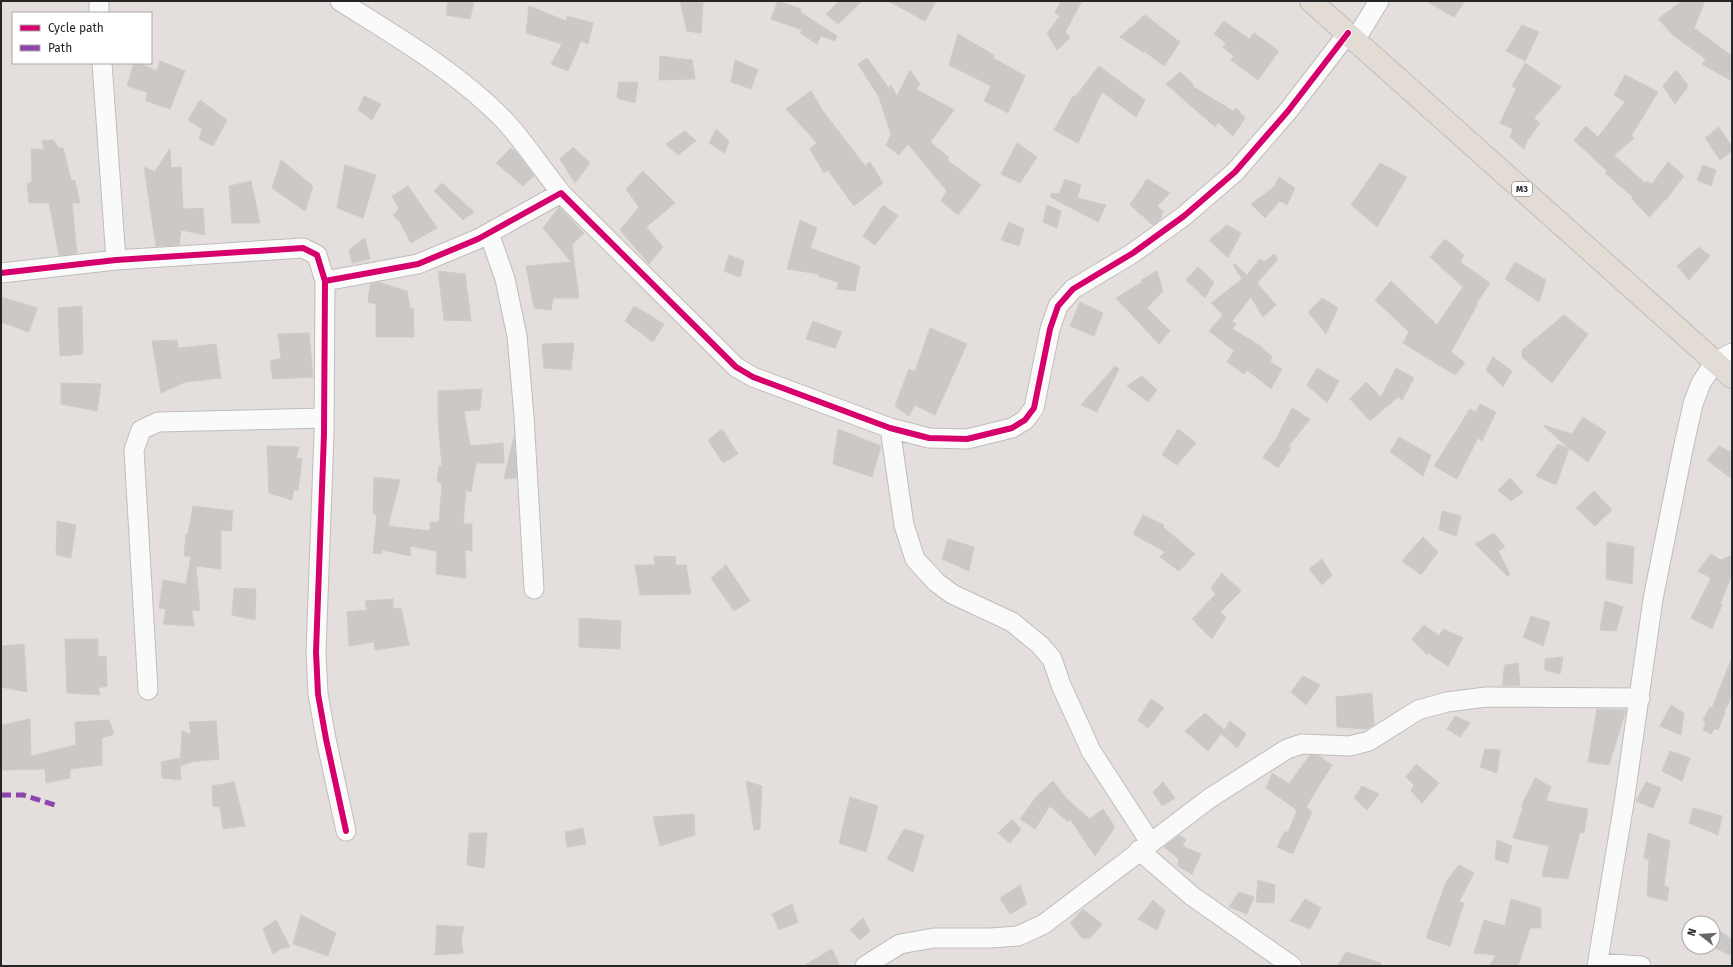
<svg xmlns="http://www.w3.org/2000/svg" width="1733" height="967" font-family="'Fira Sans',sans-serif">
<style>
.building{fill:#cbc8c6;stroke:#cfcbc9}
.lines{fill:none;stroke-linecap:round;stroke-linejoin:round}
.minor-casing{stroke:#bebdbd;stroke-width:21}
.primary-casing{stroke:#bebcbb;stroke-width:24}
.minor{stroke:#fbfafa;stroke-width:19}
.primary{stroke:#e3dcd4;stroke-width:22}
.quiet{stroke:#8e44ad;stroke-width:5;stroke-dasharray:10 5;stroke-linecap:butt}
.cycleway-casing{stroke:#fff;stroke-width:8}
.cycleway{stroke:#d6006c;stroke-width:6}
.labels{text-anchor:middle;stroke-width:3;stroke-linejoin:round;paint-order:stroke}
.shield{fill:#fff;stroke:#676767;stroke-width:1}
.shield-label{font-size:9px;font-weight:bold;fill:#262626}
</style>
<rect width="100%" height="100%" fill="#e4dfdc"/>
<path class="building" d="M448,1H474L470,19L446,15Z
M680,1L703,3L701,33L687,31Z
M778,1L801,9L800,12L837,36L835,41L821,36L817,44L800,33L802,30L771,19Z
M839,1H862L838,24L826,14Z
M888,1H936L925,21Z
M1061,1H1082L1065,32L1070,38L1057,50L1047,33L1060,16L1055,13Z
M1426,1H1465L1454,17Z
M1682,1H1705L1694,28L1732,56V81L1702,64L1706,59L1674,36L1658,19Z
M529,6L566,21L567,16L593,23L588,44L581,41L568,71L551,64L562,44L526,33Z
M1145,15L1180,42L1164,66L1144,51L1143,52L1120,37Z
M1224,21L1249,39L1254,33L1279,51L1258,80L1231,60L1234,56L1223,47L1226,43L1214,34Z
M1522,25L1539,32L1525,61L1506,51Z
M958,34L994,55L993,58L1025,76L1008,113L984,101L991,86L949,65Z
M660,56L692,60L695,79L659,80Z
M867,58L889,88L891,85L897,96L910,70L920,84L916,89L954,110L930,142L949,158L947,160L981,185L958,215L941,201L947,191L908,144L899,155L886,145L891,135L879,97L858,64Z
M735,60L758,70L751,89L731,82Z
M160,61L185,71L170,109L146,101L147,92L127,86L134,63H138L157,71Z
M1525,63L1561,87L1534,118L1540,123L1527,141L1524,149L1510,137L1513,129L1500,123L1516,89L1512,86Z
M1099,66L1145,100L1136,117L1102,92L1078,143L1054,130L1073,96L1075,97Z
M1676,70L1687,84V88L1675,104L1663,86Z
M1180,72L1193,84L1192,86L1233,111L1236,108L1245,118L1233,136L1218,122L1215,127L1166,84Z
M1625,75L1658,92L1631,136L1634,138L1614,155L1645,183L1647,181L1652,184L1668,162L1684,176L1668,197L1649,217L1632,199L1633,197L1605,173L1607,171L1574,140L1586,126L1598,137L1625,102L1614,95Z
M619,82H638L635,103L617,98Z
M811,91L823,111L865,166L870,162L883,183L854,206L828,170L824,173L810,149L817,143L786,109Z
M364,96L381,104L372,120L358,110Z
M200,100L227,120L213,146L199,139L202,129L188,120Z
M1719,127L1732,147V151L1720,160L1705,138Z
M716,129L729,141L725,153L709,143Z
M685,131L696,141L678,155L666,144Z
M53,140L59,148H63L71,180L75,181L80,203H72L77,253L74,254L59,255L49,203H29L27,184L32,182L31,149H44L42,141Z
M1017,143L1037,157L1020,183L1001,174Z
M573,147L590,163L575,183L560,159Z
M170,148L171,168L181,167L183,209L203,208L205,235L181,230L179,245L156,246L144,167L155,172Z
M511,148L517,153L534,176L523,186L496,163Z
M281,160L313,186L305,211L272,188Z
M1380,163L1407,177L1377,227L1351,205Z
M345,165L376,175L363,218L337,208Z
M1703,165L1716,170L1711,186L1697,180Z
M643,171L675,203L646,227L663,247L649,264L620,230L639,207L626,189Z
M1279,177L1295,188L1287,205L1280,201L1265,218L1251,204L1274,187Z
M1065,179L1081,185L1077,198L1106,205L1098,222L1050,197L1052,193L1059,194Z
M1147,179L1170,193L1157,206L1163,211L1160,220L1153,225L1130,205Z
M251,181L260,223H232L229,186Z
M442,183L474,212L463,220L434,191Z
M408,186L437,228L411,243L400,222L393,215L399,209L392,196Z
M883,205L898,216L875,245L863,236Z
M1047,205L1061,211L1057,228L1043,222Z
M559,207L584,233L572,245L579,298H553L551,310L534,308L526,266L571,262L543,228Z
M800,220L817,228L810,248L860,266L855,291L837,289L838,282L818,276L819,274L787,269Z
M1009,222L1024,229L1019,246L1001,240Z
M1227,225L1241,233L1228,258L1209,240Z
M365,238L370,259L352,263L349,250Z
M1445,239L1464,255L1460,262L1490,283L1476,304L1477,305L1451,352L1465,363L1455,375L1403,343L1409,332L1375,300L1391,281L1437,325L1463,287L1430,257Z
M1699,247L1710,256L1689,280L1677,266Z
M1274,254L1278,259L1257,283L1276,305L1263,317L1251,297L1232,321L1236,324L1232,329L1259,345L1272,357L1270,362L1282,369L1271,389L1247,370L1244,374L1227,362L1234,351L1209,331L1223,315L1211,303L1242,279L1233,265L1235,264L1247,275L1260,259L1264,262Z
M729,255L744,261L740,277L724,271Z
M1515,262L1546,280L1539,302L1505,279Z
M1198,267L1214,282L1205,298L1186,280Z
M438,271L465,274L471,321L444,320Z
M1157,271L1163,291L1147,308L1170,331L1159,344L1116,298L1142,282L1141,280Z
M378,282L407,291L410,308H413L414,337H376V304L368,302L370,284Z
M1,297L37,308L29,332L1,322Z
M1322,298L1338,308L1326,334L1308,312Z
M1080,302L1103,313L1094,336L1070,326Z
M82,306L83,354L60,356L58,308Z
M634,306L664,324L653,342L625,321Z
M1564,315L1588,334L1552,383L1522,357V350Z
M813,321L842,332L835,348L806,339Z
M930,328L967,344L935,415L915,405L909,416L895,406L909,369L915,371Z
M309,333L313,377L273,379L270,361L281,358L278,334Z
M177,340L178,348L216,344L221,378L185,382L161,393L152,341Z
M574,343L571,370L544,368L542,344Z
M1493,357L1512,371L1503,387L1486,370Z
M1115,366L1119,369L1097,412L1081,405Z
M1317,368L1339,381L1327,403L1307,385Z
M1396,368L1414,378L1402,400L1398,397L1370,421L1350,399L1366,382L1381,397Z
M1142,376L1157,390L1148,402L1127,386Z
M61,383L101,384L97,411L61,404Z
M482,389L480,410L464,411L470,446L503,443L504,463H476L471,492L466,490L463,524H472V551L465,550L466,578L436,574L437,551L410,546L411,556L382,550L381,554L373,553L377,515L373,514L374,477L400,480L388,526L430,531V522H439L442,484L437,481L439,466L442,467L438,420V391Z
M1480,404L1496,412L1482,441L1478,438L1457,479L1434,466L1470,409L1476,412Z
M1292,408L1310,419L1288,447L1291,448L1278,468L1263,457L1276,439Z
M1583,417L1606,432L1588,462L1567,447L1543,425L1572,434Z
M722,429L738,454L723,463L708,440Z
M838,429L881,446L872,477L833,464Z
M1178,429L1196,443L1177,465L1162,455Z
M514,436L517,478L504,479Z
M1399,437L1431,455L1423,476L1390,452Z
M1558,444L1569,449L1556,485L1536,476Z
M267,446L299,447L296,459L302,458L298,491L294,489L292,500L269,493Z
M1719,446L1732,453V479L1707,460Z
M1510,478L1523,492L1511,501L1498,490Z
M1594,491L1612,510L1595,526L1576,508Z
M193,506L233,511L231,531L221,530V569L196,566L200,611L192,610L194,626L163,624L166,609L159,608L163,580L186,584L191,556H184L186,534H188Z
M1442,511L1461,516L1456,536L1439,530Z
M1143,515L1164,525L1163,527L1195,554L1179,571L1160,557L1165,552L1133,534Z
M57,521L76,525L71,558L56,555Z
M1494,533L1505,547L1498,551L1510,574L1507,576L1475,544Z
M1423,537L1438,552L1421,575L1402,561Z
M948,539L974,547L969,571L942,559Z
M1607,542L1634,547L1632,584L1606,579Z
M1711,554L1721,560L1732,555V575L1720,604L1722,605L1712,629L1691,618L1711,578L1698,571Z
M654,556L676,557L675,565H686L691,594L640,595L635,565H655Z
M1322,559L1332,575L1322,585L1309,569Z
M726,565L750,601L734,611L711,578Z
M1222,573L1241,591L1220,612L1226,617L1212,639L1192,619L1216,594L1211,588Z
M234,588L256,589L255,620L232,615Z
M393,599V609L401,608L409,645L375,650L374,642L349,646L347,612L367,610L365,601Z
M1605,601L1623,607L1616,631L1600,630Z
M1531,616L1550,622L1543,646L1523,637Z
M579,618L621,621L620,649L579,647Z
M1424,625L1439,636L1443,629L1463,638L1448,666L1428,653L1427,655L1412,639Z
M65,639H98V657L106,656L107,686L98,688L100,695L67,693Z
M24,644L27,692L1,687V646Z
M1563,657L1560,674L1545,670V659Z
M1731,660L1732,696L1724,712H1725L1718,730L1715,728L1711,734L1703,730L1706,722L1703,720L1710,707L1712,708Z
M1518,663L1520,685L1503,686V676L1505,665Z
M1303,676L1320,685L1306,705L1291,692Z
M1372,693L1374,725L1367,729L1337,727L1336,697Z
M1151,699L1164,708L1148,728L1138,720Z
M1671,705L1684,713L1681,735L1660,726Z
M1597,709L1626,710L1609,765L1588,762Z
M1205,713L1224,730L1208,751L1185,731Z
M1455,716L1470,723L1460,737L1447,729Z
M30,719L31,756L76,745L75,722L109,720L114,734L102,738V765L70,769V778L46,783L45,769L1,770V763L5,762H1L2,725Z
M216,721L219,759L191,762L180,766L181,780L162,778L161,762L180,758V765L182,731L191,734L189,722Z
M1230,721L1246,734L1237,748L1222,734Z
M1485,749L1500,750L1497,773L1480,767Z
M1670,751L1690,758L1682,781L1662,771Z
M1310,755L1319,756L1332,765L1306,807L1312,812L1293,853H1290L1277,847L1285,831L1288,833L1297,810L1266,788L1272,773L1289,784Z
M1416,764L1439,783L1422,803L1411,791L1414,785L1406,777Z
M1535,778L1551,787L1546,801L1588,809L1584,833L1580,832L1568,879L1542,876L1549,846L1513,838L1523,807H1521Z
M746,781L762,786L760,829L754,830Z
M1053,781L1067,799L1090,819L1103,809L1115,827L1095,856L1070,819L1068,822L1050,806L1035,829L1020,819L1036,797Z
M234,782L245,826L223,829L220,807L213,806L212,786Z
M1163,782L1175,798L1162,806L1153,792Z
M1646,782L1661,788L1653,808L1636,801Z
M1362,786L1379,794L1367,810L1354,798Z
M850,797L878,806L866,852L839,843Z
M1693,808L1722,816L1718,835L1689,823Z
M694,814L695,835L660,846L653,817Z
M1012,819L1021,829L1010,843L998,833Z
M583,828L586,844L567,847L565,832Z
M904,829L924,835L913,872L887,859Z
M469,833H487L484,868L467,865Z
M1648,833L1670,841L1664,885L1669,888L1667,901L1647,896L1649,860L1644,858Z
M1180,835L1186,840L1182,846L1201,854L1192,874L1177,866L1179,859L1164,847Z
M1497,840L1512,846L1508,863L1495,859Z
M1459,865L1474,873L1459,902L1464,903L1450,946L1426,938L1446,882Z
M1258,880L1275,885L1274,903L1256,902Z
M1020,885L1027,904L1010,914L1000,898Z
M1239,892L1254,897L1247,914L1229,907Z
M1305,899L1321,908L1310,929L1290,921Z
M1511,899L1541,908V928H1530L1518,966H1489L1496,955L1474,953L1484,920L1505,926Z
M1153,900L1165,911L1157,930L1138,919Z
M792,904L798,922L779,930L772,914Z
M1083,909L1102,924L1090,938H1082L1070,923Z
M301,915L336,933L328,956L293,944Z
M863,918L870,931L860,940L850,930Z
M276,920L290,947L282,948L273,954L263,929Z
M437,925L464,927L461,939L463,953L435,955Z
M1713,925L1732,940V956L1713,947Z
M832,949L840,966H803Z
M1346,952L1381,963V966H1337Z"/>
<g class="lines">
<g class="minor-casing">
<path id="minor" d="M99,1V13
M340,1C397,37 458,72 505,121C525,143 542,169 561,193
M1355,40L1379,1
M102,63L116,260
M489,233L505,279L517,336L524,416L534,589
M1,273L116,260L303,248L317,255L325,281L324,434L316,652L318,694L326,739L346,831
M325,281L418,264L478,239L561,193L736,367L753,377L890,428L929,438L967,439L1012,428L1025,420L1034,408L1050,329L1058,306L1073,289L1133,253L1184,216L1235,172L1288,111L1348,33
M890,428L904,525L915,559L936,582L952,594L1012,622L1040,645L1052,659L1061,685L1091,751L1150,842
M148,690L134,450L141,430L158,422L324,418
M1139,850L1192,896L1292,966
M1598,963L1641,966
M865,966L900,944L934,938H991L1018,936L1044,924L1210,798L1287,749L1302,744L1350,746L1369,741L1418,710L1447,702L1486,697L1640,698
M1597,966L1624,803L1653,599L1683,449L1693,404L1701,383L1715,362L1732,353"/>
</g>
<g class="primary-casing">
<path id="primary" d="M1311,1L1732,377"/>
</g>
<use href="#minor" class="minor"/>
<use href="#primary" class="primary"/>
<path class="quiet" d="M1,795H23L58,806"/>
<g class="cycleway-casing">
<path id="cycleway" d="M1,273L116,260L303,248L317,255L325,281L324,434L316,652L318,694L326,739L346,831
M325,281L418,264L478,239L561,193L736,367L753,377L890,428L929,438L967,439L1012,428L1025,420L1034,408L1050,329L1058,306L1073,289L1133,253L1184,216L1235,172L1288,111L1348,33"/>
</g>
<use href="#cycleway" class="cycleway"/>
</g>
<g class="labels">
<rect class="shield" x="1512" y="182" width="20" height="14" rx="3"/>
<g class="shield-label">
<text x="1522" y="192">M3</text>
</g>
</g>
<rect width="1733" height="967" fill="none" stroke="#262626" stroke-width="4"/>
<rect x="12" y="12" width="140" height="52" fill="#ffffff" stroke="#a8a8a8"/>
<rect x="20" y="25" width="20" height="6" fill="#d6006c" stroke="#a8a8a8"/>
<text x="48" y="32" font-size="12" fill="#262626">Cycle path</text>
<rect x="20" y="45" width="20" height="6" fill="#8e44ad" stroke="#a8a8a8"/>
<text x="48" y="52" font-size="12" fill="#262626">Path</text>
<g transform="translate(1701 935) rotate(287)"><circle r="19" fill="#ffffff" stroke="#a8a8a8"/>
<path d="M0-3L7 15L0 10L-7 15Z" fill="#686766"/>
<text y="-6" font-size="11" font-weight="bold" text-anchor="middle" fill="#262626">N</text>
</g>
</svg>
